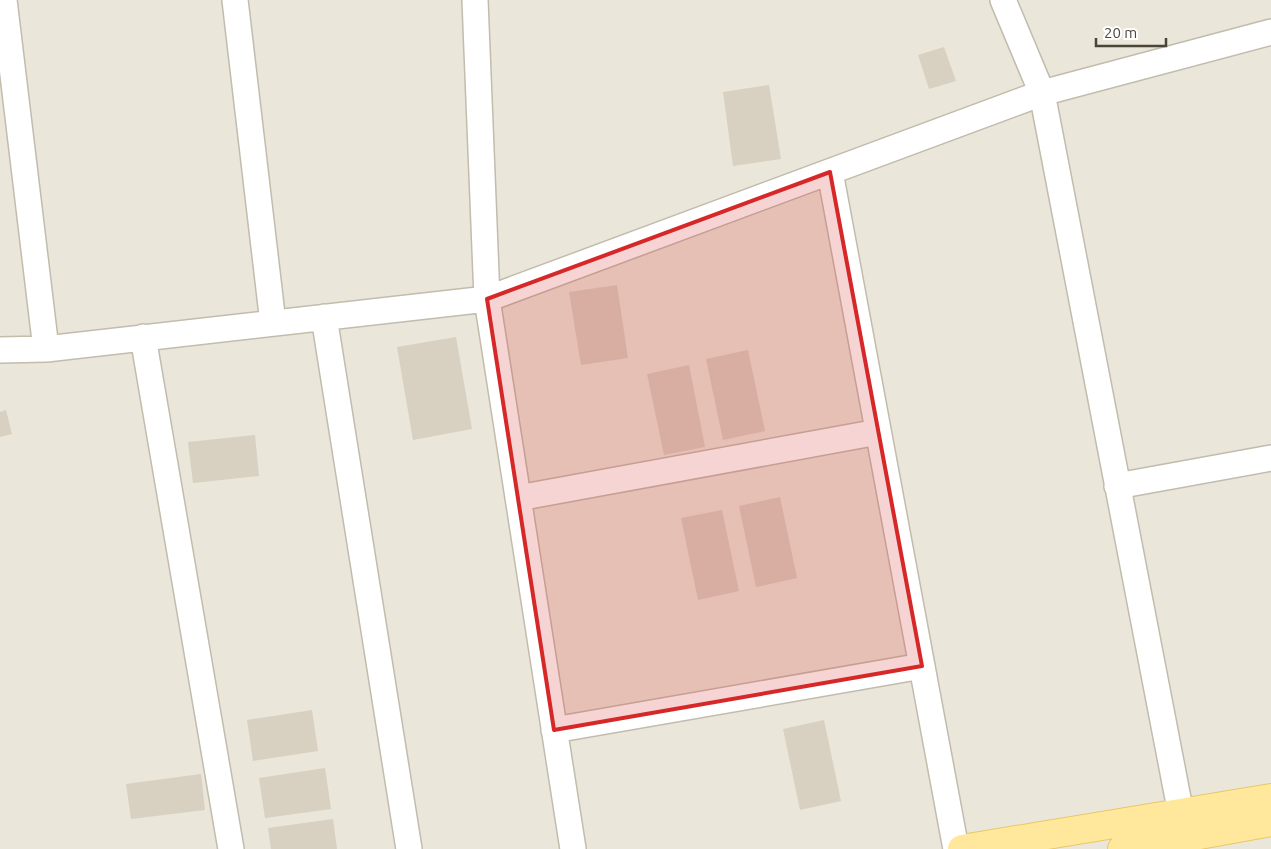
<svg xmlns="http://www.w3.org/2000/svg" width="1271" height="849" font-family="Ubuntu,sans-serif">
<style>
.residential{fill:#eae6d9}
.building{fill:#d8d0c0}
.lines{fill:none;stroke-linecap:round;stroke-linejoin:round}
.street-casing{stroke:#c2bcad;stroke-width:28}
.primary-casing{stroke:#e9c767;stroke-width:30}
.street{stroke:#fff;stroke-width:25}
.primary{stroke:#ffe79b;stroke-width:28}
.marked{fill:#d62828;fill-opacity:0.2;stroke:#d62828;stroke-width:4;stroke-linejoin:round}
</style>
<rect width="100%" height="100%" fill="#f6f3eb"/>
<path class="residential" d="M0,0H1271V849H0Z"/>
<path class="building" d="M944,47L956,81L929,89L918,55Z
M769,85L781,159L733,166L723,92Z
M617,285L628,358L581,365L569,292Z
M456,337L472,429L413,440L397,347Z
M748,350L765,431L723,440L706,359Z
M689,365L705,447L664,455L647,374Z
M6,410L12,434L0,437V412Z
M255,435L259,476L193,483L188,442Z
M780,497L797,578L756,587L739,506Z
M722,510L739,591L698,600L681,518Z
M312,710L318,751L253,761L247,720Z
M824,720L841,801L800,810L783,729Z
M325,768L331,809L265,818L259,778Z
M201,774L205,810L131,819L126,784Z
M333,819L337,849H271L268,828Z"/>
<g class="lines">
<g class="street-casing">
<path id="street" d="M4,0L46,349
M235,0L273,323
M475,0L487,299L573,849
M1003,0L1042,93L1181,814
M830,172L956,849
M324,317L409,849
M143,337L231,849
M0,350L46,349L487,299L1042,93L1271,32
M1117,486L1271,458
M518,498L878,432
M554,730L922,666"/>
</g>
<g class="primary-casing">
<path id="primary" d="M962,849L1271,798
M1122,849L1271,822"/>
</g>
<use href="#street" class="street"/>
<use href="#primary" class="primary"/>
</g>
<path class="marked" d="M830,172L922,666L554,730L487,299Z"/>
<path d="M1096 38v8h70v-8" fill="none" stroke="#4b4538" stroke-width="2.5"/>
<text x="1104" y="38" font-size="15" fill="#4b4538" stroke="#ffffff" stroke-width="4" paint-order="stroke">20 m</text>
</svg>
